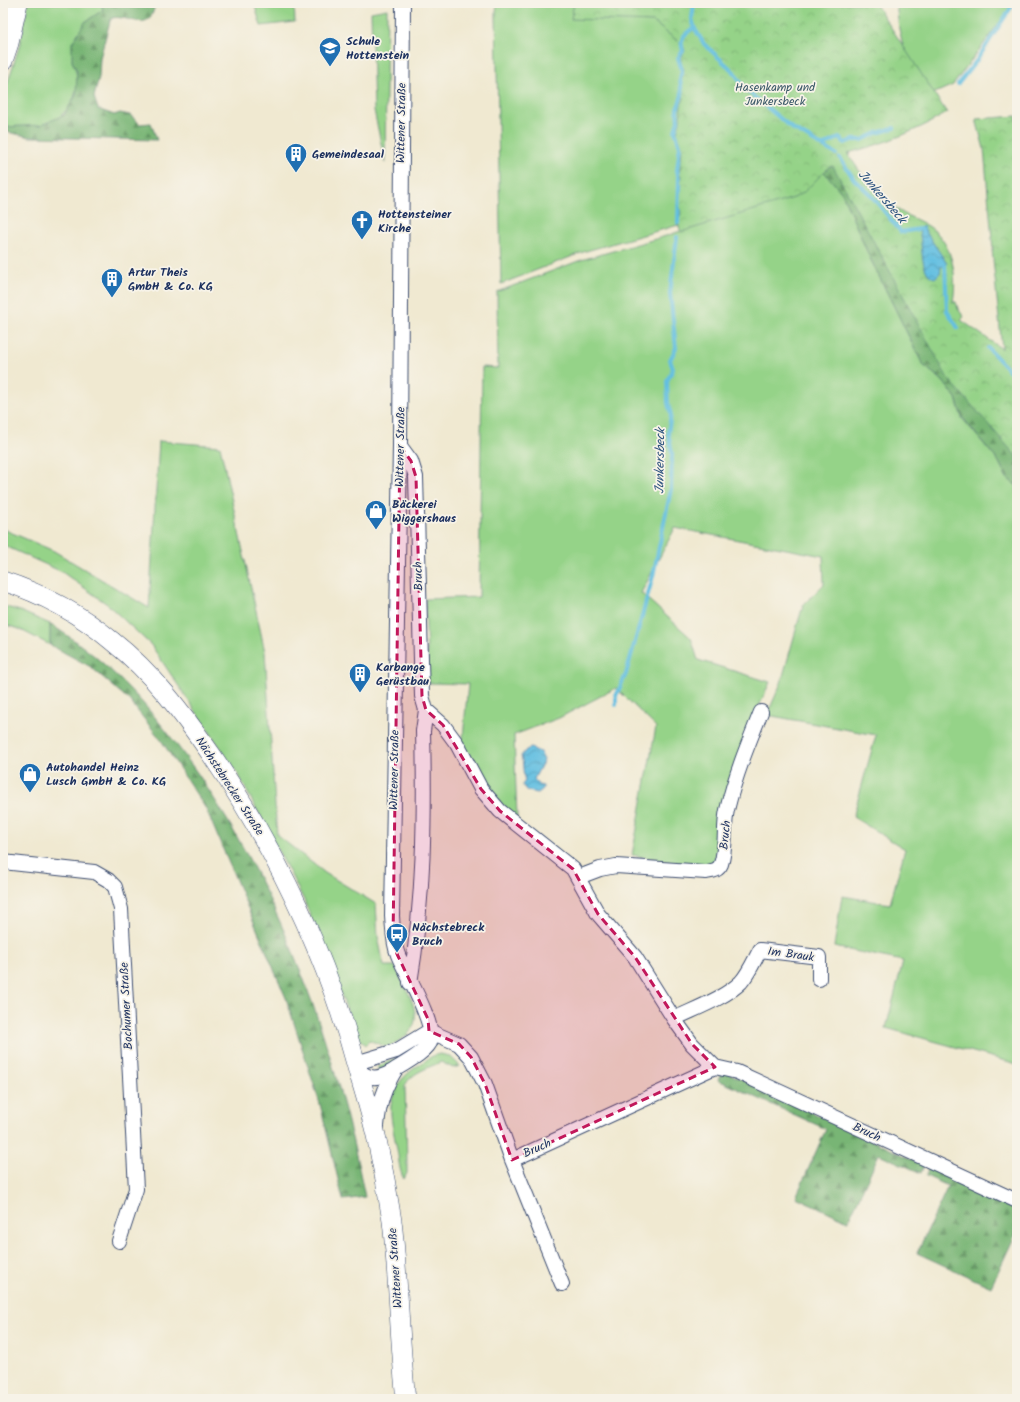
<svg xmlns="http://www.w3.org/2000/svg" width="1020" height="1402" font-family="Kalam,sans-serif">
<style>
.green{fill:#95d388;stroke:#588173}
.forest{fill:url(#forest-firs);stroke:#4a7269}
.park{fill:url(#park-crowns);stroke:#588173}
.water{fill:url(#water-waves);stroke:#3f77a0}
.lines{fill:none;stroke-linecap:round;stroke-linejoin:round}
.stream{stroke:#63bfe1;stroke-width:4}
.street-casing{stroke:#3b4b6f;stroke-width:16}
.secondary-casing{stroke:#3b4b6f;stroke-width:20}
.street{stroke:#fff;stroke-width:14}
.secondary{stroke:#fff;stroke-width:19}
.marked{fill:#c2185b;fill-opacity:0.2;stroke:#c2185b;stroke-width:3;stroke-dasharray:8 5;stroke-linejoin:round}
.labels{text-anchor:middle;stroke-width:3.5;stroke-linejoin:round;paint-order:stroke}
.poi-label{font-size:12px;font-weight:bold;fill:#1b2f5e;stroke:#f7f3e8;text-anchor:start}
.park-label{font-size:12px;fill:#3a5868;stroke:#f7f3e8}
.street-label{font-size:12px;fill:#1b2f5e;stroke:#f7f3e8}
.water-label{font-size:13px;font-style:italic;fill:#2d537f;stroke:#f7f3e8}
</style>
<defs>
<pattern id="forest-firs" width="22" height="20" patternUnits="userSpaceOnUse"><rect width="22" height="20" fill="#78b574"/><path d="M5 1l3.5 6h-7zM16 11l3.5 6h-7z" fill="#629462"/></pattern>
<pattern id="park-crowns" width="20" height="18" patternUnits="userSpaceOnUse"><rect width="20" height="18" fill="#95d388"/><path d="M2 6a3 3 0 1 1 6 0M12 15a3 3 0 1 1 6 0" fill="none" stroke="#80b578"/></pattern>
<pattern id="water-waves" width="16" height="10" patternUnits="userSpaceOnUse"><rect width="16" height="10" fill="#63bfe1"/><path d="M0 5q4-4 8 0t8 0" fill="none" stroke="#519cba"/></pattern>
</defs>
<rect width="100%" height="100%" fill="#f7f3e8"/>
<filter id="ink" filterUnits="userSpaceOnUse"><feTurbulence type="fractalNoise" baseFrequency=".025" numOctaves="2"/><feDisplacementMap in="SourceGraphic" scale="8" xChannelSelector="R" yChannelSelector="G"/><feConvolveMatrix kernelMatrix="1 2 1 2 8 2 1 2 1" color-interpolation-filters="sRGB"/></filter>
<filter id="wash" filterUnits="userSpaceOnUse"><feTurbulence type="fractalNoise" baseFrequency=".012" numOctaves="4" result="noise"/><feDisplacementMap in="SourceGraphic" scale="16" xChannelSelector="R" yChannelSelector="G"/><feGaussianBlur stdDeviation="0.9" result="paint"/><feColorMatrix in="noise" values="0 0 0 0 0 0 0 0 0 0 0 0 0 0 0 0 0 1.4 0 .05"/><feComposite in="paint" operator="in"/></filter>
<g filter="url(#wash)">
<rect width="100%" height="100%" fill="#f0e9d1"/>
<path class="green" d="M28,3H101L103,10L85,22L72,61C86,87 70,120 40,125C29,127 15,126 3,127V97L20,44Z
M254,3H294L295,22L261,26Z
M497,3H731L689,39L686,223L586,251L501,284L496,13Z
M896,3H1014L953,85L917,101L899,29Z
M387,9L385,163L374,110L371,12Z
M823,169L842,193L869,256L923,365L942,380L956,398L962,418L999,462L1007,478L1017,486V1064L886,1028L903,961L834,947L842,896L890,904L905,849L853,817L876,735L767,715L781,683L803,605L824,584L823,556L675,528L641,593L691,638L698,660L770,682L757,711L713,865L695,867L632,855L656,727L616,688L559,718L514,735L517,819L489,791L459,740L463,738L468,684L428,683L425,599L479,597L482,367L498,368L497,292L581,260L666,236L789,194Z
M159,441L220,446L265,652L277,835L325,873L376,904L378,937L384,966H395C411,1000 435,1028 386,1047L369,1040L366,1045L358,1038L304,900L238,774L151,645L107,604L62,572L3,545V529L54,551L149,608Z
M3,606L20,611L50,624V645L19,629L3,624Z
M421,1044L424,1045L378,1071V1066L399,1057Z
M440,1054L450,1056L460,1066L453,1068L441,1062C428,1068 410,1073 405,1086L407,1164V1173L404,1179C399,1171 399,1159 397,1149C390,1114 382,1091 416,1067C424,1062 431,1055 440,1054Z"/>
<path class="forest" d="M101,3H155C151,36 129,14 112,18L110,21L100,58L99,77L94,97L98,109L114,115L120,113L130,115L140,124L151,123L157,140L30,137L3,131V127L41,125L64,115L76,95L77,71L72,61V43L85,22L103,10Z
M857,125L849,159L960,341L1017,369V486L1007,478L999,462L962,417L956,398L942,380L923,365L869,256L842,193L820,167Z
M50,624C114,664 155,713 198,774C285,902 335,1047 365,1197L343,1200L320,1104L286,998L206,809L161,740L129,700L91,667L50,645Z
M724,1071L924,1165L921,1173L879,1154L848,1221L796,1197L826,1129L718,1080L721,1073Z
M930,1164L1017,1203V1231L991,1287L917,1253L948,1186L926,1176Z"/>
<path class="park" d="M574,3H875L947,113C917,131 883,144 848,153C860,174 876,194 896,208C905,216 915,218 925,224C952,239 958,273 953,302H956L958,309L964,317L961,320L1002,349L992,249L993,250L984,149L976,119L1017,116V457L947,377L833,166L829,167L803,193L794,198L681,232L678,224L681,213L679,204L681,176L679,172L681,164L682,147L677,132L680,122L681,105L684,99L681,82L684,69C679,61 680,59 685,51L683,45L653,22L571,19Z"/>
<path class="water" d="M923,225C924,231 942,255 947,264L941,267L940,273L935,278C919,275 923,241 919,231Z
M531,748L540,752L544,760L534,779L538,785L543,786V789L538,793L527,791L522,785L525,781C522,772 524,765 521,756L526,750Z"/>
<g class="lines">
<path class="stream" d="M694,3L692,19L695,29L704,44L734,72L745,89L793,129L836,154
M958,84L977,60L1014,3
M822,146L839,138L845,143L852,140H862L877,133L894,128
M840,158L854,179L870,194L901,232L920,229
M678,223L679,180L677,170L680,146L675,131L678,121L677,110L682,95L680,79L682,70L678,58L683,51C679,36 684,36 694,27
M945,265L947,311L958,328
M988,348L1017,379
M616,705V696L626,674L653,576L671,489L672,453L668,433L671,415L668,403L667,381L673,369L670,360L676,348L670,293L677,237"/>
</g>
</g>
<g filter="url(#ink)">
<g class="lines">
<g class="street-casing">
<path id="street" d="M400,446L411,461L416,477L422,696L426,710L443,725L457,744L481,789L500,811L573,869L598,914L635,957L674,1019L692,1044L715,1067L737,1072L1017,1201
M3,862L94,872L108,880L115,887L121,909L136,1189L119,1241
M579,877L600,869L616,866L706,872C712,871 718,871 721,864C727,847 723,827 727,810C735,776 748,744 761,712
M410,983C424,900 425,815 423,731L426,710
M674,1019C694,1009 725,998 741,982C749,973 754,961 760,950L819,957V979
M429,1031L459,1044L471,1057L485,1084L512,1160L562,1284
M356,1063L396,1051L429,1031
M358,1070C369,1080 379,1079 391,1072C400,1066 429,1051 431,1040C434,1022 406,974 398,955C393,943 393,929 392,916L400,446L403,3
M377,1126C379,1104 384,1088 396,1069
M512,1160L715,1067"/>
</g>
<g class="secondary-casing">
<path id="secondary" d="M3,61L9,43L18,3
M3,581C43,594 80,614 112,641C153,673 184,715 213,757C278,853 328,959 358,1071C365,1094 372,1117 377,1140C383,1167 388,1194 392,1221C399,1280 399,1340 406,1399"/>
</g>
<use href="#street" class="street"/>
<use href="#secondary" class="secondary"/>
</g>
</g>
<path class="marked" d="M400,446L411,461L416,477L422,696L426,710L443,725L481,789L500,811L573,869L598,914L635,957L692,1044L715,1067L512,1160L485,1084L471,1057L459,1044L429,1031L428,1019L397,954L393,938Z"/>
<defs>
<g id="school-pin" transform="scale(1.15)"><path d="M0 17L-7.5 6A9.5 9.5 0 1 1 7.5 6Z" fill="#1f6fb2" stroke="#f7f3e8"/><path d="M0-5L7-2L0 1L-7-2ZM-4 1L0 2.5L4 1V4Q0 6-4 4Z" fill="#fff"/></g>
<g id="building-pin" transform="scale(1.15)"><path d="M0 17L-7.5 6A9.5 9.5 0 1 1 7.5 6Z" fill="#1f6fb2" stroke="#f7f3e8"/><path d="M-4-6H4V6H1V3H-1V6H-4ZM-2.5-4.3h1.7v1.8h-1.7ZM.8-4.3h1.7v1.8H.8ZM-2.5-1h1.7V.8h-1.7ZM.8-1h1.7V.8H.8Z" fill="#fff"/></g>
<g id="church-pin" transform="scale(1.15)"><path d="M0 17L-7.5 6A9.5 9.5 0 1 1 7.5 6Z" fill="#1f6fb2" stroke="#f7f3e8"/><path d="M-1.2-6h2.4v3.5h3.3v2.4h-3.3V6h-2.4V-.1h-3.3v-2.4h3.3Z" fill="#fff"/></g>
<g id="shop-pin" transform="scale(1.15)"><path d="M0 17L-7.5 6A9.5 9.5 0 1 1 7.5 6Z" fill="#1f6fb2" stroke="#f7f3e8"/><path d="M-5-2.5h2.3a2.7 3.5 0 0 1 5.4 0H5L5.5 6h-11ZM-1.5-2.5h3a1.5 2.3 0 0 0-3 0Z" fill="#fff"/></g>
<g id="bus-pin" transform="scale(1.15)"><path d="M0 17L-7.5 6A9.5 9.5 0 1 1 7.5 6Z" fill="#1f6fb2" stroke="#f7f3e8"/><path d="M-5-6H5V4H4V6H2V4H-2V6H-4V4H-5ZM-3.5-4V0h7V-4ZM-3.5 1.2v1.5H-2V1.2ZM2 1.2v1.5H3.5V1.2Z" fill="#fff"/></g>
</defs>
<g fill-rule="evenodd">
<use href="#school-pin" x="330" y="48"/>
<use href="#building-pin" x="296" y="154"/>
<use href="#church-pin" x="362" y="221"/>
<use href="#building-pin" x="112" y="279"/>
<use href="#shop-pin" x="376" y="511"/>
<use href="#building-pin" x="360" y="674"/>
<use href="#shop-pin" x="30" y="774"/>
<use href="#bus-pin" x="397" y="934"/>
</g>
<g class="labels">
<g class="poi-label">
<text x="346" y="45">Schule<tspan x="346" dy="14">Hottenstein</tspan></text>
<text x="312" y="158">Gemeindesaal</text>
<text x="378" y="218">Hottensteiner<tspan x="378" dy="14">Kirche</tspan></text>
<text x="128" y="276">Artur Theis<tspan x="128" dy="14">GmbH &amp; Co. KG</tspan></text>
<text x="392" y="508">Bäckerei<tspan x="392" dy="14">Wiggershaus</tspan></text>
<text x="376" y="671">Karbange<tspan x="376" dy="14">Gerüstbau</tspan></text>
<text x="46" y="771">Autohandel Heinz<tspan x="46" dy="14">Lusch GmbH &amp; Co. KG</tspan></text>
<text x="412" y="931">Nächstebreck<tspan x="412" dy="14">Bruch</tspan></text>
</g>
<g class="park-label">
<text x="775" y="91">Hasenkamp und<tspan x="775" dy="14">Junkersbeck</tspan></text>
</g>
<g class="street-label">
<text transform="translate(401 123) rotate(-89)" y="4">Wittener Straße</text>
<text transform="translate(400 447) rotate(-89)" y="4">Wittener Straße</text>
<text transform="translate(418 576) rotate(-92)" y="4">Bruch</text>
<text transform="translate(394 770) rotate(-89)" y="4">Wittener Straße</text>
<text transform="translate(230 786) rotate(57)" y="4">Nächstebrecker Straße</text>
<text transform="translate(725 835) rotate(-84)" y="4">Bruch</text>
<text transform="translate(791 954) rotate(8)" y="4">Im Brauk</text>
<text transform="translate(126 1006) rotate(-93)" y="4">Bochumer Straße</text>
<text transform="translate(867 1132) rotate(25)" y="4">Bruch</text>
<text transform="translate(537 1148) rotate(-24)" y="4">Bruch</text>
<text transform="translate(395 1268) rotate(-94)" y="4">Wittener Straße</text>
</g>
<g class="water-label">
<text transform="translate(883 196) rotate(49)" y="5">Junkersbeck</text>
<text transform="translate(659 461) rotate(-89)" y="5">Junkersbeck</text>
</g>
</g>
<rect width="1020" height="1402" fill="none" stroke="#f7f3e8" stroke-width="16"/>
</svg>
